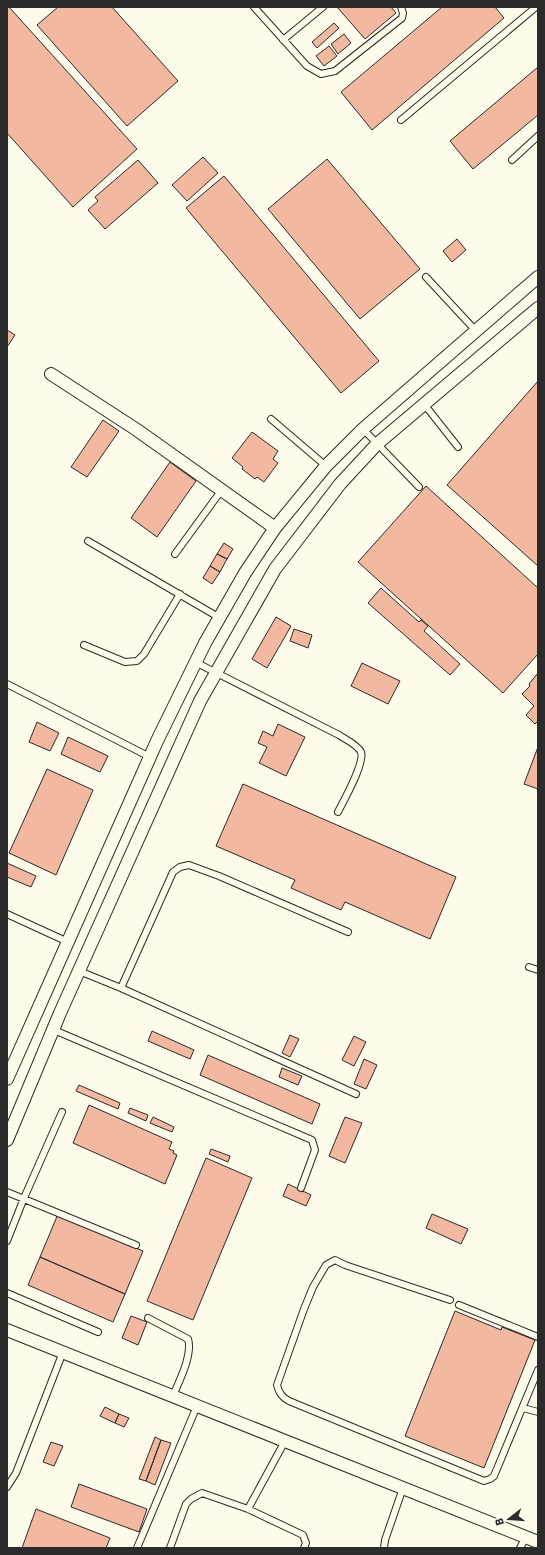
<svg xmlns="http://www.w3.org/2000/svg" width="545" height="1555" font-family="'Open Sans',sans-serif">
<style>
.building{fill:#f2b8a0;stroke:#2b2b2b}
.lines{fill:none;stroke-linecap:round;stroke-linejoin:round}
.service-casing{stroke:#2b2b2b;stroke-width:8}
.minor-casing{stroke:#2b2b2b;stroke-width:14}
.service{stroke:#fdfbea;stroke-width:6}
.minor{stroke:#fdfbea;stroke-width:12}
</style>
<rect width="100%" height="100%" fill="#fdfbea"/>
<path class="building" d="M7,7H9L137,149L73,207L7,133Z
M58,7H112L178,81L127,126L37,25Z
M337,7H391L396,13L365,39Z
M442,7H495L504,18L372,130L341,92Z
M334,23L339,28L317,48L312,42Z
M344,34L351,43L338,54L331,44Z
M329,46L337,56L324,66L316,56Z
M538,67V115L473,169L450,141Z
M203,157L218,173L187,201L172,185Z
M327,159L420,269L360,319L268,209Z
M138,160L158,183L105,229L88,210L98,201L95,197Z
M224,176L379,361L341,393L186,208Z
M457,239L466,250L452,262L443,251Z
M7,330L15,335L7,347Z
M538,381V566L447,485Z
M103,420L119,431L87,477L71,467Z
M252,432L278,451L273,459L278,463L264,482L257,477L255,479L242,469L243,467L232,458Z
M170,462L196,481L157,537L131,518Z
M426,486L538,588V654L503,693L358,562Z
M224,543L233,549L227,559L217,554Z
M217,554L227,559L220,572L210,566Z
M210,566L220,572L212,584L203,578Z
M381,588L419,622L421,620L428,626L424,631L460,664L450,675L368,603Z
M276,617L291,626L267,668L252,659Z
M294,629L312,635L308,648L290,641Z
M362,663L400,681L388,704L351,686Z
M538,673V721L535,724L526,715L534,706L522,694L530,686L529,684Z
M37,722L59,733L50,751L29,742Z
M278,724L305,737L286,776L259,763L267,747L258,743L263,731L273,736Z
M68,737L108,756L100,772L61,754Z
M538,747V789L524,784Z
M47,769L93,790L56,875L9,853Z
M243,784L456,877L430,939L345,902L341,910L291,888L295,880L216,846Z
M7,863L36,876L31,887L7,877Z
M152,1031L194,1050L190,1059L148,1041Z
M290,1035L299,1039L290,1057L282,1053Z
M354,1036L366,1042L354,1066L342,1060Z
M208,1055L320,1104L312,1124L200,1075Z
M364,1059L377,1065L366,1089L354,1084Z
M282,1068L302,1076L298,1085L279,1077Z
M79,1085L120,1103L118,1109L76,1091Z
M89,1105L172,1142L169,1149L174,1151L173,1153L177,1155L165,1184L73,1143Z
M130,1108L148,1115L146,1121L128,1113Z
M153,1117L174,1127L172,1132L150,1123Z
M345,1117L362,1123L345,1163L329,1156Z
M211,1149L230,1156L228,1162L209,1154Z
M206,1158L252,1178L193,1320L147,1301Z
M288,1184L311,1195L306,1206L283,1196Z
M58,1214L143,1251L125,1294L40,1257Z
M432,1214L468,1229L461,1244L426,1228Z
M40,1257L125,1294L113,1322L28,1285Z
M455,1311L501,1330L502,1327L535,1340L484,1468L405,1436Z
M131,1316L147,1322L138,1345L122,1338Z
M105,1407L119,1414L115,1423L100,1416Z
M119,1414L129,1418L124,1427L115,1423Z
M155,1437L161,1440L146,1481L139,1479Z
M161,1440L171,1443L155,1485L146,1481Z
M51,1442L63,1446L54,1466L43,1462Z
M79,1484L147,1509L139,1532L71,1507Z
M36,1509L110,1538L106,1548H22Z"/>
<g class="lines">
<g class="service-casing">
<path id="service" d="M254,7L307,66L321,74L335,71L402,18L403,13L401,7
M283,40L323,7
M401,120L536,7
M512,160L538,136
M426,277L476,331
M424,404L458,447
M271,419L326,466
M363,429L419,487
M88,541L220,618
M175,554L221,491
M84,645L125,662L137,661L144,654L180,594
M195,662L339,735C346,740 357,744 361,752C365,763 344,800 338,812
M7,684L150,757
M7,914L68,942
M529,967L538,970
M79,971L121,988L173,872L180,867L189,865L219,876L348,932
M121,988L356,1094
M54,1030L312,1140L315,1150L301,1188
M7,1192L136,1245
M7,1241L24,1198L62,1112
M7,1293L98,1332
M450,1300L345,1265L335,1260L326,1265L313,1287L304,1309L277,1385C279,1393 282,1397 289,1401L484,1481L490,1479L494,1476L538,1370
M459,1305L538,1337
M148,1318L188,1339C193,1355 179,1381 173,1396
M523,1408L538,1412
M7,1487L16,1473L63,1352
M248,1509L285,1441
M137,1548L197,1406
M170,1548L186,1504L191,1499L202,1493L248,1509L303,1535L306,1543L304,1548
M384,1548L385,1540L403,1488
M520,1548L526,1537"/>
</g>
<g class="minor-casing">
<path id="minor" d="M51,374L137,430L275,528
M7,1079L157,741L205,643L245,573L275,528L326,466L363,429L538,277
M7,1140L60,1013L200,701L275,569L340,484L377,444L538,308
M7,1330L538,1542"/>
</g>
<use href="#service" class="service"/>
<use href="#minor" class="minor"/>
</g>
<rect width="545" height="1555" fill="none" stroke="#2b2b2b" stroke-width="16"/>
<g transform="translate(509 1519) rotate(253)" stroke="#fdfbea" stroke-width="3" paint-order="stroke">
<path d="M0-3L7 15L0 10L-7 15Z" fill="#2b2b2b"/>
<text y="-6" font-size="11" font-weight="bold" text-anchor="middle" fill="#2b2b2b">B</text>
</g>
</svg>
